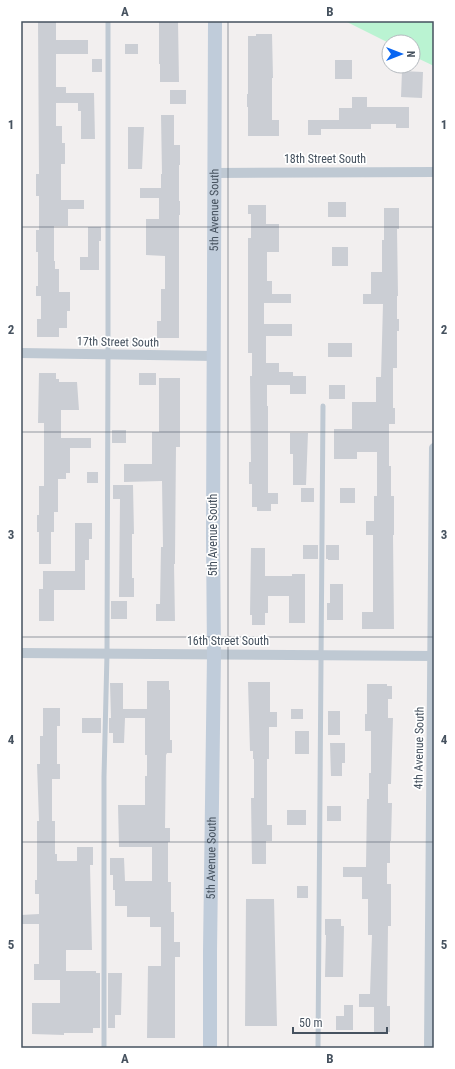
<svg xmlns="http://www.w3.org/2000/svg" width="455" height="1069" font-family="'Roboto Condensed',sans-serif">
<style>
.green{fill:#baf3d2}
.building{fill:#cbced4}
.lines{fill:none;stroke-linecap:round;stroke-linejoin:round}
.lane{stroke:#bfc9d3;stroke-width:5}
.street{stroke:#bfc9d3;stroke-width:10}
.secondary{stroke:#c0ccda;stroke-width:14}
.grid{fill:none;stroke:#46525f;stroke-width:1;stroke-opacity:0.55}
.labels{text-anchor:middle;stroke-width:3.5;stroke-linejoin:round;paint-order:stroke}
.street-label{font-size:12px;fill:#46525f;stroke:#fff}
.neatline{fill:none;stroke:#46525f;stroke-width:1.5}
.grid-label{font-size:13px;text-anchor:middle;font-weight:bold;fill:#46525f}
</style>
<rect width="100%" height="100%" fill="#f2efef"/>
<path class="green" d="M345,21H434V66L413,56V42H389V43Z"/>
<path class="building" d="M38,21H56V40H88V54H56V87H66V93H94L95,139H81V111H78V103H56V126H62V143H65V164H61V200H84V209H68V226H54V261H55V269H59V292H70V311H67V328H59V337H37V319H41V296H36V286H38V252H36V230H39V196H36V174H39Z
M159,21H178L179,82H160V64H159Z
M256,34H272L273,78H272V120H279V136H248V107H247V94H248V36H256Z
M125,44H138V54H125Z
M92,59H102V72H92Z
M335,60H352V79H335Z
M402,71L423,72L422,98L401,97Z
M170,90H186V104H170Z
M352,97H367V107H409V128H396V124H371V129H321V135H308V120H339V108H352Z
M161,115H174V145H180V165H179V201H180V215H179V338H157V321H161V289H165V256L146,255V219H159V198H140V188H161V174H162Z
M128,127H144L142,169H128Z
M328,202H346V217H328Z
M248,205H266V224H279V252H267V281H272V294H291V303H264V324H292V336H266V363H279V372H293V376H306V394H290V385H267V406H268V493H278V504H271V511H257V507H252V484H249V462H251L250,376H252V353H248V238H251V214H248Z
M384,208H399V229H397L398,296H397V319H399V331H397V368H393V408H395V424H389V466H391V496H394V535H393L394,629H362V612H373V535H366V521H374V496H377V452H357V459H334V429H352V402H376V377H381L383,304H363V294H371V272H382V240H384Z
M88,227H101V241H99V270H80V257H88Z
M332,247H348V266H332Z
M328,343H352V357H328Z
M39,373H56V379H59V382H77L79,410H61V438H91V448H70V473H66V479H58V512H54V532H51V564H39V532H37V515H39V486H44V423H38Z
M139,373H156V385H139Z
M159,378H180V447H176L175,558V564H174L175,621H156V604H160L161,547H163L162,481L124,482V464H152V432H159Z
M329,385H345V399H329Z
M112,430H126V443H112Z
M290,433H308L306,485H293V454H290Z
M87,472H98V483H87Z
M113,485H133L134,534H132V578H134V597H119L120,499H113Z
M301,488H314V502H301Z
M340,488H355V503H340Z
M75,523H92V539H89V560H85V590H54V621H39V589H43V571H75Z
M303,545H318V559H303Z
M326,545H339V560H328V559H326Z
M251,548H265V576H292V574H305V623H289V596H268V613H265V625H252V615H250Z
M330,584H343V620H327V603H330Z
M111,601H127V619H111Z
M147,681H169V690H170V740H172V753H167L166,755L165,828H170V842H168V882H171V912H174V942H180V957H175V1038H147L148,966H161V927H150V917H127V906H115V890H113V875H110V858H124L125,881H152V847H119L118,805H145V776H147V755H145V718H125L124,743H113V733H109V718H111L110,683H123V709H147Z
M248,682H270V712H277V727H269V759H267V825H272V841H266V864H252L251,798H254V759H253V751H250Z
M367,684H387V686H392V699H388V718H393L391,784H388V803H392L391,841H390V863H387V884H391V926H388L387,1006H390V1032H374V1007H359V994H370L372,935H368V899H362V877H343V867H366L367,799H369V773H371V731H365V714H367Z
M43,708H60V726H57V764H60V779H52V821H55V854H57V861H77V847H93V865H90L92,950H66V971H96V973H100V1028H93V1033H64V1035L32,1034V1003H60V980H34V964H39V924H21V915L39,914V894H35V880H37V821H39L37,764H40V736H43Z
M291,709H303V719H291Z
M328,711H340V735H328Z
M82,718H101V733H82Z
M295,731H309V754H295Z
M330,743H345V763H342V776H331Z
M327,806H341V821H327Z
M287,810H306V825H287Z
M297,886H308V898H297Z
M246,899H274L277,1026H245Z
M325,919H341V926H344L343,977H325L326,935H325Z
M108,973H122L121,1015H115V1028H108Z
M344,1005H353V1030H336V1016H344Z"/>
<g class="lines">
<path class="lane" d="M104,1048V777L107,654L108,356V21
M318,1048L323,406"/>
<path class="street" d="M215,173L434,172
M21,353L214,356
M21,653L434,656
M429,1048L434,448"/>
<path class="secondary" id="s1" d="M210,1048V951L214,654L213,537L215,21"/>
</g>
<path class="grid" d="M228,21V1048M21,227H434M21,432H434M21,637H434M21,842H434"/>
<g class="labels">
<g class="street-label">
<text x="325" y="163">18th Street South</text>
<text dy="4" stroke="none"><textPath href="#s1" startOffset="838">5th Avenue South</textPath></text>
<text transform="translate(118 342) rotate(1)" y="4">17th Street South</text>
<text transform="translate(213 535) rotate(-90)" y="4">5th Avenue South</text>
<text x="228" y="645">16th Street South</text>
<text transform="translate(419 748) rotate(-89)" y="4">4th Avenue South</text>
<text dy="4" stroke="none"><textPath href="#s1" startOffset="190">5th Avenue South</textPath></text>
</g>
</g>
<rect width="455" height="1069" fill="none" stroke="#ffffff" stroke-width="44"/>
<g transform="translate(401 54) rotate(90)"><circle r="19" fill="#ffffff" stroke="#b5babf"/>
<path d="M0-3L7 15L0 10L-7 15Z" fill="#0966f2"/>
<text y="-6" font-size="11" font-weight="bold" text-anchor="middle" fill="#46525f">N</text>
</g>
<path d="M293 1027v6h94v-6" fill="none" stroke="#46525f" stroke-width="2"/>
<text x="299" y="1027" font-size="12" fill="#46525f" stroke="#ffffff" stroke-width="3" paint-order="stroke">50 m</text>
<rect x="22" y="22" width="411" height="1025" class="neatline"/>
<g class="grid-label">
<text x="125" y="16">A</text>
<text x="330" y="16">B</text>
<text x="11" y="129">1</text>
<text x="444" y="129">1</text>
<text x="11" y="334">2</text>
<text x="444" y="334">2</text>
<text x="11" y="539">3</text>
<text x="444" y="539">3</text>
<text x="11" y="744">4</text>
<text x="444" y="744">4</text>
<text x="11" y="949">5</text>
<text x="444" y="949">5</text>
<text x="125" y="1063">A</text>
<text x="330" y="1063">B</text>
</g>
</svg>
